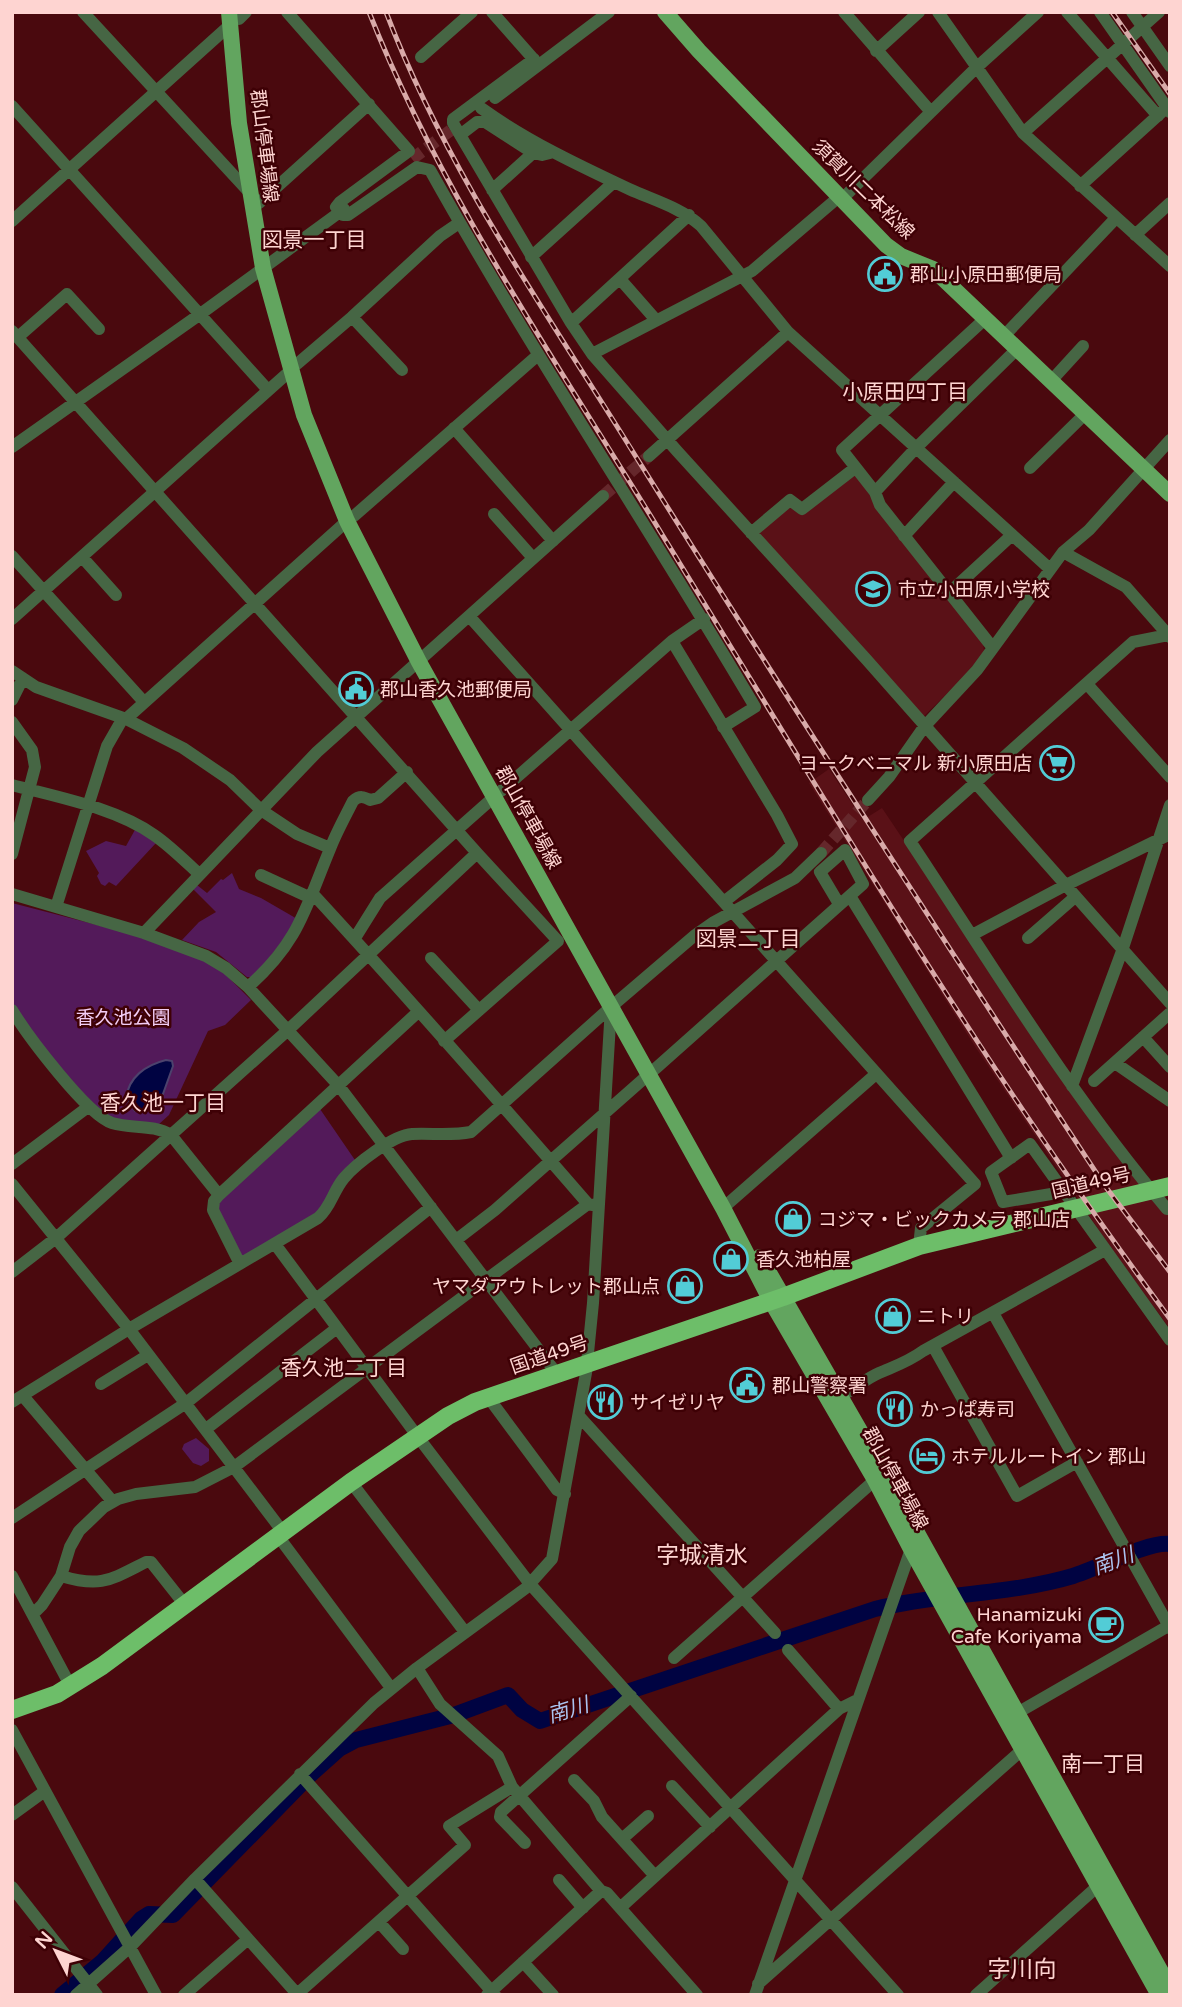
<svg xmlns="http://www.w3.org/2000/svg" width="1182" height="2007" font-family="'Varela Round','Noto Sans JP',sans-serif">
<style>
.built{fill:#5a1117}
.green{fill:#531a5a}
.water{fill:#000342;stroke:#4c426d;stroke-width:2}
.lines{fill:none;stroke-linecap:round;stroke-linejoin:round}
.river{stroke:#000342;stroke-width:16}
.minor-tunnel{stroke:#65272b;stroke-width:12;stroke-dasharray:12 6;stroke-linecap:butt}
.minor{stroke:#466644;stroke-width:12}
.major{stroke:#62a55f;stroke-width:16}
.highway{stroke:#6dbe69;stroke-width:18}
.rail-casing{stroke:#d9aaa9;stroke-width:5}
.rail{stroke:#3e0005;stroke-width:2.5;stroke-dasharray:8;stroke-linecap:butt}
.labels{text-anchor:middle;stroke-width:5;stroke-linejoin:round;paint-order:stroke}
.street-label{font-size:19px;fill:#fed4d1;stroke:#3e0005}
.poi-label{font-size:19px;fill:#fed4d1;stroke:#3e0005;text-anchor:start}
.park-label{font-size:19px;fill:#f2ccf6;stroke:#3e0005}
.neighbourhood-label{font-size:21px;fill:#fed4d1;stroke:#3e0005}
.water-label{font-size:21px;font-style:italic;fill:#aac2ef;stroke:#3e0005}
.quarter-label{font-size:23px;fill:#fed4d1;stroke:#3e0005}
</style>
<rect width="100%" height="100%" fill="#4a090e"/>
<path class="built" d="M855,474L983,642L984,652L966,675L922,718L756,535L788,504L799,514Z
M829,769L863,820L882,808L1077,1098L1156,1205L1170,1214V1329L1111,1248L976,1048L809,783Z"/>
<path class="green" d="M136,828L156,843L116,886L109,882L105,886L101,884L97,876L99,873L86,851L106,841L126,846Z
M232,873L239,889L261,898L299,920L254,977H247L216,952L182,940L199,922L216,912L193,889L197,885L207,893L221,879L223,880Z
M12,903L136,935L197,957L221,970L251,1000L225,1025L208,1031L169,1115L158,1125L119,1122L101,1114L29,1031L12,1005Z
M320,1109L357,1163L325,1207L243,1258L217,1209L218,1203Z
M196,1438L209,1449V1461L201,1466L193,1463L182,1449L184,1444Z"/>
<path class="water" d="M166,1060L172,1061L173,1066L159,1105L153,1109L135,1111L126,1099C128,1077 146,1065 166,1060Z"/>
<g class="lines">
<path class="river" d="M62,1995L102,1962L141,1919L149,1914L173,1915L310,1775L339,1749L356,1740L454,1715L508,1695L522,1710L540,1721L875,1609C940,1593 1009,1595 1073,1576C1097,1569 1148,1541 1170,1544"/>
<path class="minor-tunnel" d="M412,159L459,124
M603,496L649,456
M821,853L868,800"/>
<path class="minor" d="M83,12L249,192
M287,12L409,151L340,202L336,207L343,215H348L417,167L430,170C532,353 649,527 755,707L723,727
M492,12L537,63
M844,12L931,112
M938,12L1023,133L1170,266
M1067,12L1158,116
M1100,12L1170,112
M1132,12L1170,66
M239,19L246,12
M876,51L919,12
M421,57L472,12
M534,59L453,119V123L571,323L592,354L677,451L866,659L1170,1003
M495,98L609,12
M12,106L268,390
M481,108C527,141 578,165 629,189C653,200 682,208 701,226L788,332L1050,569
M1023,133L1159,12
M460,135L477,122H485L533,153L542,155L550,153
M1080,186L1164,110
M492,190L533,153
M842,199L976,68L1038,12
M259,203L369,104
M12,221L230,25
M1135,235L1170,203
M531,257L614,182
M620,279L656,320
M352,317L402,370
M986,318L842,450L875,492L880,505L993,648
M571,323L689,215
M12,331L477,853L558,941L444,1041
M1005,335L1116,218
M18,337L67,294L99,329
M592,354L752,271L840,196
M297,364L352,317L440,236L459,223
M1051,381L1083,346
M454,428L553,541
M12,447L199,315L344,209
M649,456L788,332
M1030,468L1085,414
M875,492L916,448L1018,348
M494,514L533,558
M354,516L538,355
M751,533L790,500L802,509L855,468
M904,536L954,482
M1063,552L1126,587L1170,637
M12,556L144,702
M82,557L116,595
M949,593L1012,535
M469,616L975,1184L921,1228L919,1246
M12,619L290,371
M1168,635L1133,642L910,841C993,966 1070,1095 1167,1209H1170
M672,641L777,815L792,844L777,860L725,901
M12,671L36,687L126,719L183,748L230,780L261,810L297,834L330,848
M1087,684L1170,777
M12,700L23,678
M126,719L347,521
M12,722L32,750L35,767L12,854
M12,785C57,797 116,808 154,835C170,846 185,861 199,874
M501,791L672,641L704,619
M868,800L889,777L924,727L977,670L1063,552L1089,530L1170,440
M261,875L311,898
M12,894L144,933L206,956L226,968L248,987L339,1086L557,1374
M313,894C406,995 497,1099 588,1204L593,1205
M850,896L1011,1158
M56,907L107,746L123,718
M144,933L317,752L603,496
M972,935L1064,886L1170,834
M355,938L380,898L494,797
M1028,938L1075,897
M431,958L479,1010
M248,987C299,942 305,909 330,849C336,833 345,817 353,801C360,795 364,797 370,800L378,798L407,772
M12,1010C27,1035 87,1115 112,1123C132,1129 153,1124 171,1135L219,1195L418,1012
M1143,1037L1170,1067
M1115,1063L1170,1101
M655,1069L863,884L845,850L820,872L839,904
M1094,1081L1170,1013
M1072,1086L1122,951L1170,805
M12,1164L88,1107
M12,1184L129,1329L283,1532
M1063,1192L1003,1202L991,1172L1030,1144L1170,1340
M219,1195L214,1201L213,1210L240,1264
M723,1208L876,1074
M456,1240L495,1210L648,1075
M275,1244L418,1437L530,1584L898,1995
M12,1272L56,1238L287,1031L477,853
M993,1313L1170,1628
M933,1346L1017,1496L1077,1462
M101,1384L148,1355
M23,1396L113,1502
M840,1396C854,1390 865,1379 879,1373C895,1366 908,1362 923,1351L1105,1250
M488,1397L557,1490L565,1494
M12,1402L129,1329L318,1218C331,1207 333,1191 344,1178C356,1164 393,1135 412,1134C432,1133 451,1136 471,1132L611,1007
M579,1416L775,1633
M206,1429L337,1328
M351,1482L465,1632
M12,1518L186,1403L431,1207
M278,1536L391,1688
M12,1576L71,1687
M61,1576C101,1588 110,1580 146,1562H151L185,1605
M33,1614L42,1605L61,1576L70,1547L79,1531L104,1507L118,1499L136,1494L195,1487L234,1467L588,1204
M788,1650L839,1709
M674,1658L875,1480
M417,1668L440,1704L498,1756L512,1787L601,1891L607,1893L697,1995
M1017,1713L1170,1625
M12,1730L156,1995
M300,1774L495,1995
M574,1780L594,1801L602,1817L655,1876
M672,1786L710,1827
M12,1815L45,1791
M622,1839L648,1816
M525,1843L500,1817L501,1812L631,1696
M195,1879L298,1995
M559,1880L583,1908
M12,1887L97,1995
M620,1908L839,1709L857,1700
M379,1922L403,1949
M523,1962L553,1995
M758,1984L1023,1749
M76,1995L130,1947L195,1879L374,1703L417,1668L526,1588L552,1559L586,1373L593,1303L611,1007L694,936L714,922L795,878L821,853
M184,1995L247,1940
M296,1995L465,1845L449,1826L512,1787
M487,1995L601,1891
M755,1995L911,1549L917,1545
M976,1995L1098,1886"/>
<path class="major" d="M229,12L239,123L263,268L304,415L347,521L419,662L723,1208L771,1301L875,1480L911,1549L1159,1995
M665,12L699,51L886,245L901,256L933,269L1170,494
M760,1257L871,1450L1170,1988"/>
<path class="highway" d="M12,1710L57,1694L102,1666L351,1482L448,1416L475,1402L783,1297L919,1246L1170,1186"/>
<g class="rail-casing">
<path id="rail" d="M369,12C443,199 559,365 663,536C768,707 871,879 981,1047C1041,1139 1105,1230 1170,1319
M386,12C446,170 545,310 633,452C787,699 945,943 1105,1186L1170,1272
M1112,12L1170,94"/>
</g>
<use href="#rail" class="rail"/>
</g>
<defs>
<g id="civic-ring" transform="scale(1.75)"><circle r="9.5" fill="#3e0005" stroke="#52ccd6" stroke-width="1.5"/><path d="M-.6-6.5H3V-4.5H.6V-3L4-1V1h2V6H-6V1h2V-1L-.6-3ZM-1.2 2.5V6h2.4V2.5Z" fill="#52ccd6"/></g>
<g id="school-ring" transform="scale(1.75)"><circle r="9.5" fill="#3e0005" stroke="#52ccd6" stroke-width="1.5"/><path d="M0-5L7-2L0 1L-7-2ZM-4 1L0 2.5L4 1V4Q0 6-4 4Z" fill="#52ccd6"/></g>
<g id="supermarket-ring" transform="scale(1.75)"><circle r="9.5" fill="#3e0005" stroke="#52ccd6" stroke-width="1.5"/><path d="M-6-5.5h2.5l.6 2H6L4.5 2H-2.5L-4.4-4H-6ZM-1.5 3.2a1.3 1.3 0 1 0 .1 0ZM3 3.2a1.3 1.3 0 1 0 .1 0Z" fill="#52ccd6"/></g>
<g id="shop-ring" transform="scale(1.75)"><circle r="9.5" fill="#3e0005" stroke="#52ccd6" stroke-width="1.5"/><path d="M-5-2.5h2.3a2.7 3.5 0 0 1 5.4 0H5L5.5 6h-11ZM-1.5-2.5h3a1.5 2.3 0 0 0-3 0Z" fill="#52ccd6"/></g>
<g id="restaurant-ring" transform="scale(1.75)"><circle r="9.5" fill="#3e0005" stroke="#52ccd6" stroke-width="1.5"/><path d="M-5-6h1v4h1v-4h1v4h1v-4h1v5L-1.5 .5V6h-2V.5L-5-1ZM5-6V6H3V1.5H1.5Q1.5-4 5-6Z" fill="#52ccd6"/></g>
<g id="hotel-ring" transform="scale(1.75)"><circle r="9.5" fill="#3e0005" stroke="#52ccd6" stroke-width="1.5"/><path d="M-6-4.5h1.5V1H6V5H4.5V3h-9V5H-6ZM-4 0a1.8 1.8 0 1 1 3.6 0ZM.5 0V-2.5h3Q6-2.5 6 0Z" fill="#52ccd6"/></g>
<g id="cafe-ring" transform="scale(1.75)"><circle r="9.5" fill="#3e0005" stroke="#52ccd6" stroke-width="1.5"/><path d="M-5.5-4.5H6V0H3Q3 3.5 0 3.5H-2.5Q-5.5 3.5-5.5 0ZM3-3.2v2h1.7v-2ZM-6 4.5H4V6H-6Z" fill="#52ccd6"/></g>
</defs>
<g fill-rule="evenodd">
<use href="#civic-ring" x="885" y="274"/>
<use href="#school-ring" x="873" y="589"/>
<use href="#civic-ring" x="356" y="689"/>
<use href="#supermarket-ring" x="1057" y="763"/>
<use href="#shop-ring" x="793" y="1219"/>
<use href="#shop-ring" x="731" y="1259"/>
<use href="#shop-ring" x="685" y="1286"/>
<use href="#shop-ring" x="893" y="1316"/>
<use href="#civic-ring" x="747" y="1385"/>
<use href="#restaurant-ring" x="605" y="1402"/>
<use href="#restaurant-ring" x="895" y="1409"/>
<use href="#hotel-ring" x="927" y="1456"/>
<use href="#cafe-ring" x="1106" y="1625"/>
</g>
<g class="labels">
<g class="street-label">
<text transform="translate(265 146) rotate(83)" y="7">郡山停車場線</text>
<text transform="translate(864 189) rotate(44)" y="7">須賀川二本松線</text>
<text transform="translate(529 817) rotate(61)" y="7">郡山停車場線</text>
<text transform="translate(1091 1182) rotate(-13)" y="7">国道49号</text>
<text transform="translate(549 1354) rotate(-19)" y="7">国道49号</text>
<text transform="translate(896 1478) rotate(61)" y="7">郡山停車場線</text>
</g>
<g class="poi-label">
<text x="910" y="281">郡山小原田郵便局</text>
<text x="898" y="596">市立小田原小学校</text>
<text x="380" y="696">郡山香久池郵便局</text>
<text x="1032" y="770" text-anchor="end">ヨークベニマル 新小原田店</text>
<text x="818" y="1226">コジマ・ビックカメラ 郡山店</text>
<text x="756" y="1266">香久池柏屋</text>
<text x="660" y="1293" text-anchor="end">ヤマダアウトレット郡山点</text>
<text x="917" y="1323">ニトリ</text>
<text x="772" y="1392">郡山警察署</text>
<text x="630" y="1409">サイゼリヤ</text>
<text x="920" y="1416">かっぱ寿司</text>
<text x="951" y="1463">ホテルルートイン 郡山</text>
<text x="1082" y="1621" text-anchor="end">Hanamizuki<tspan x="1082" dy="22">Cafe Koriyama</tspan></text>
</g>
<g class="park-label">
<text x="123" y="1024">香久池公園</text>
</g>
<g class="neighbourhood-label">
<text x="314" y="247">図景一丁目</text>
<text x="905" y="399">小原田四丁目</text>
<text x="748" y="946">図景二丁目</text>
<text x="163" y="1110">香久池一丁目</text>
<text x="344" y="1375">香久池二丁目</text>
<text x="1103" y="1771">南一丁目</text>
</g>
<g class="water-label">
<text transform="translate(1113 1561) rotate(-20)" y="7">南川</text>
<text transform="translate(568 1710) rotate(-17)" y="7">南川</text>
</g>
<g class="quarter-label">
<text x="702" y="1563">字城清水</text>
<text x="1022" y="1977">字川向</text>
</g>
</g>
<rect width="1182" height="2007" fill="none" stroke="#fed4d1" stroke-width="28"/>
<g transform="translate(56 1951) rotate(312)" stroke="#3e0005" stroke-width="5" paint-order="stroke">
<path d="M0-5L12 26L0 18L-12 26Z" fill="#fed4d1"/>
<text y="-10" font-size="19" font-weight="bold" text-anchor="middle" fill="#fed4d1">N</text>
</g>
</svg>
